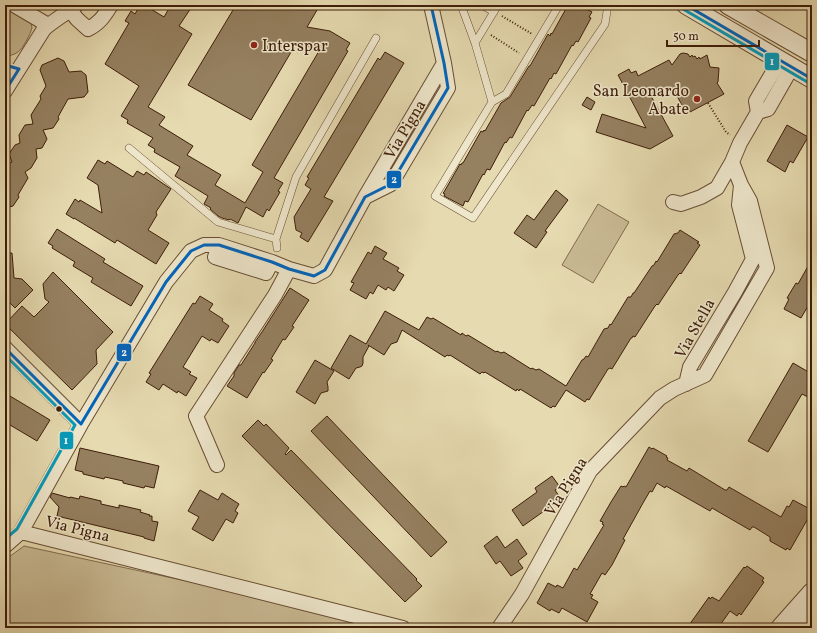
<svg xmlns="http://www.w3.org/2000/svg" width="817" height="633" font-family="Vollkorn,serif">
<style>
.green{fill:#c9ba94;stroke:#846c4e}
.building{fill:#958060;stroke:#3e1e09}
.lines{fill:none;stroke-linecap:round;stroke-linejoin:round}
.service-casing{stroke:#684d33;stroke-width:8}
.minor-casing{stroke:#684d33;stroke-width:16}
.tertiary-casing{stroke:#684d33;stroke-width:20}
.path{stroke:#3e1e09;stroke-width:2;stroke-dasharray:1 2;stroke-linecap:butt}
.service{stroke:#efe7cc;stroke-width:7}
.minor{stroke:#efe7cc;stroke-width:14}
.tertiary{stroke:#efe7cc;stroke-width:18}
.bus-1-casing{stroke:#efe7cc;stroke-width:6}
.bus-2-casing{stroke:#efe7cc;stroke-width:6}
.bus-1{stroke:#0065bd;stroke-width:3}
.bus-2{stroke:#069bba;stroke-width:3}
.poi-dot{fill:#8f2418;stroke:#efe7cc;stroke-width:1.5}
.bus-dot{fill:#3e1e09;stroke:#efe7cc;stroke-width:1.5}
.labels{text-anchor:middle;stroke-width:3;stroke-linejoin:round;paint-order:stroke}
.poi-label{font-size:16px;fill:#3e1e09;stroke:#efe7cc;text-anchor:start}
.street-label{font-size:16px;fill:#3e1e09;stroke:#efe7cc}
.line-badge{stroke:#efe7cc;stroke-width:1.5}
.badge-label{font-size:11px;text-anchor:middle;font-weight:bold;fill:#fff}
</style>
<rect width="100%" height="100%" fill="#e6dab0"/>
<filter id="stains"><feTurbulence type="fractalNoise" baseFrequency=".005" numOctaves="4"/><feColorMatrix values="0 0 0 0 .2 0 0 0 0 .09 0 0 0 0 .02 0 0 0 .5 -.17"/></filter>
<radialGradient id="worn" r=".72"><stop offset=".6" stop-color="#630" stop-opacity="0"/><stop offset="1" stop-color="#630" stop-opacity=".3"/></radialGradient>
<path class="green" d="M5,8L31,23L32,28C30,35 23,48 18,52C14,55 9,56 5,56Z
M598,204L629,222L593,283L562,265Z
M24,546L395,626L392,628H5V562L9,557Z"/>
<path class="building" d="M140,5H144L164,17L171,5H193L179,26L192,34L148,107L165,117L159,125L193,146L187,155L221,175L215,185L245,203L263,172L252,165L319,51L297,42L251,120L188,85L236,5H320L307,27L330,31L350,43L346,50L348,51L274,178L283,183L278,191L280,192L269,211L267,209L263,217L246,207L238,223L230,219L229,220L222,218L218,216L210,209L211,208L204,204L208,196L175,176L180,167L154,152L155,149L148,145L153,138L127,123L128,120L121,116L139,86L105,64L129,23L125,21L131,11L135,14Z
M568,5H580L592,12L589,17L591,18L578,42L576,41L573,46L572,45L556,74L554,73L551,79L550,78L534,106L532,105L528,111L527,110L512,138L510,137L506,143L505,142L490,170L487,169L484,175L483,174L468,202L465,201L463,206L444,196L445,194L443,193L444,192L460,164L461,165L462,163H463L481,131L483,132L484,130L485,131L501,103L510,97L529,66H530L548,34L550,36L551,33L552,34Z
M385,52L404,63L324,197L333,201L308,242L300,237L302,233L296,230L294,217L311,189L305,185L309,178L307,177L378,58L380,60Z
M683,53L688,54L690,57L692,55L693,57L695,56L697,59L699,57L700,59L707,55L710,67L719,68L718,82L717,83L724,94L690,112L688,108L684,109L676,94L672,93L666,88L651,96L673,136L650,149L596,132L602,114L646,128L618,75L629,69L631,73L636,71L638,76L669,60L672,65L680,54Z
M58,58L64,61L69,72L81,71L86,75L88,92L84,97L68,99L58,117L59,119L53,128L43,130L47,139L42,148L36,149L37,158L31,168L25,172L28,178L18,195L19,197L13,206L5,208V165L12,162L9,154L15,145L20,143L19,135L25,125L33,124L31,115L41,99L40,96L46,86L40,70L42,65Z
M587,97L595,102L591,110L582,105Z
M787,125L808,137L793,163L790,161L785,172L767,161Z
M98,160L105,164L107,161L133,177L137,171L144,175L146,172L171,189L156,212L157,215L148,230L169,243L156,264L117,240L115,243L74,218V219L66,214L75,199L79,202L80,200L102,213L98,185L87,178Z
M556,190L568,200L545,231L547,232L536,248L514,233L527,215L534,220Z
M57,229L105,259L103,262L143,286L131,306L91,282L93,278L73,266L75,262L52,248L53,246L48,243Z
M680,230L699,242L697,243L700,245L681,274L680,273L678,275L658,305L657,304L655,306L635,337L633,336L632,338H631L612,369L610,368L608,369L589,400L587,399L585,402L566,390L555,407L553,406L551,408L520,389L519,391L517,389L516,391L485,372L484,373L482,372L480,374L450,355L449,356L447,355L445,357L402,330L397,342L391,344L384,355L368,345L369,346L363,357V363L362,366L360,367L356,368L349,379L331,368L350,335L366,344L385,311L419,330L427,317L431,319L433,318L461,335L462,333L466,336L468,335L496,352L497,351L501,353L504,352L531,369L532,368L536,370L539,369L566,386L582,360L584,359L586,356L588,357L604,329L608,328L610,324L611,325L628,297H631L633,293H634L652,266L654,265L656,261L657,262L674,234L678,233Z
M375,246L387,253L383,259L399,268L397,271L404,275L394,291L388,287L386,290L378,285L373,294L370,292L366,299L350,290L354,283L351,282L368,252L371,254Z
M5,253H12L14,278L22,279L33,290L15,308L5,298Z
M812,259V299L801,318L784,309L789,299L787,298L796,283L798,284Z
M53,272L113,332L96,350L97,364L72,390L5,324L22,306L34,317L49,302L45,299L43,284Z
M290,288L309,300L292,326L294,327L285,340L283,339L271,359L273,360L264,373L263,372L247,398L227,386L234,376V373L239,365H241L255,343V342L262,332Z
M200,296L213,304L209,310L223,319L222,321L229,326L218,343L211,339L210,341L202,336L183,367L191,372L189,374L197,378L186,396L178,391L177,393L163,384L159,390L146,382L151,374L149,373L193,303L195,304Z
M315,360L334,371L327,382L328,387V391L321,393L315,404L296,392Z
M793,363L812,374V376L807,385L812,389L808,397L802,394L768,452L748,441Z
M5,393L50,420L37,441L5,422Z
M327,416L447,542L431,557L311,431Z
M258,420L264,426L266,424L289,448L285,454L286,455L291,450L293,452L417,579L416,580L422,586L405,602L242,436Z
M649,447L652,449L653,448L667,456L666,457L668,458L667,460L687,471L689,468L725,490H727L729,487L781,517L787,506L789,507L793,500L810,509L808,511L811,513L790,550L787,548L786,550L770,541V537L754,527H752L750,530L712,508L710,511L666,486L665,488L657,483L652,492L650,491L643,503L623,539L625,540L612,565L605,575L602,573L590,594L593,595L591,598L598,602L587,622L562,608L559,613L551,609L550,611L537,603L548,583L556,587L557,585L563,588L574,568L577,570L604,525L602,524L603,522L600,521L611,502L621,486L623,487L624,486L626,487Z
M80,448L159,466L154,488L145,486L144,488L123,483V481L105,477L104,479L83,474V472L75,470Z
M552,476L560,487L555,490L561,499L523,526L512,510L537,492L535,488Z
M200,490L218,500L222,493L239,504L235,511L238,513L233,523L226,519L213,541L192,529L199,517L188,511Z
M52,493L70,498V497L79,499L80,496L101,501V504L119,508V505L141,510L140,512L150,515L149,516H152V521L158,522L154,541L144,538V537L57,516L59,507L50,497Z
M497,536L505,548L517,539L527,554L518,561L523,568L511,576L500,561L496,564L484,546Z
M747,566L764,578L762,581L764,582L741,615L739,613L737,616L730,611L718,628H687L709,597L710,599L712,597L719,601L744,567L745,568Z"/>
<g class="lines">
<g class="service-casing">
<path id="service" d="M461,5L475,43
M482,5L494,12
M554,5L558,7L506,94L492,102L435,196L473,218L605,24L608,5
M492,102L475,43L498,5
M129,148L218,222L276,239
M277,248L276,239L296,177L376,38"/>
</g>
<g class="minor-casing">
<path id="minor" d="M14,5L48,25
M70,10L77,19L88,29C100,23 104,16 111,5
M5,91L44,29C54,20 66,14 76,5
M758,112L756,101L780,60
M365,197L391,184L448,88L444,63L431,5
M673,202L681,204L701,197L717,188L732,162L740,143L758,112L768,109L792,67
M219,245L215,257L266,273L272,262
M5,348L81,424
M686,384L690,367L735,292L753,259L739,205L741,185
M217,465L196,416L275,295L289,269
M21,532L403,628
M5,546L21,532L81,424L166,282L191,251L204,245H219L272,262L289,269L314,276L325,270L365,197L444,63
M499,628L522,594L590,471L660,398L674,389L705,375L767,268L750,201L741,185L732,162"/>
</g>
<g class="tertiary-casing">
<path id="tertiary" d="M686,5L812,79
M728,5L812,53
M780,628L812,592
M804,628L812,618"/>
</g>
<path class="path" d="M502,16L532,34
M491,35L519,53
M708,103L726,132L730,135"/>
<use href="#service" class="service"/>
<use href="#minor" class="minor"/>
<use href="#tertiary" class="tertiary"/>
<g class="bus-1-casing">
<path id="bus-1" d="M686,5L812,79
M5,65L19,69L5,91
M5,348L81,424L166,282L191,251L204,245H219L272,262L289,269L314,276L325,270L365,197L391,184L448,88L444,63L431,5"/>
</g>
<g class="bus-2-casing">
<path id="bus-2" d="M683,9L809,83
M5,355L75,425L17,529L5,539"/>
</g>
<use href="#bus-1" class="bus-1"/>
<use href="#bus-2" class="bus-2"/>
</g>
<g class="poi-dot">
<circle cx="254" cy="45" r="4"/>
<circle cx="697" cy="99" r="4"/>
</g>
<circle class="bus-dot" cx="59" cy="409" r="3.5"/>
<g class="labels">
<g class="poi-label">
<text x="262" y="51">Interspar</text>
<text x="689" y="96" text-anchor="end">San Leonardo<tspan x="689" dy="18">Abate</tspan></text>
</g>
<g class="street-label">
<text transform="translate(404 129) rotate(-59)" y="6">Via Pigna</text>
<text transform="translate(694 328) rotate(-61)" y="6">Via Stella</text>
<text transform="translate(565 486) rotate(-58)" y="6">Via Pigna</text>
<text transform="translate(78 528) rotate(14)" y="6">Via Pigna</text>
</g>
</g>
<g class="line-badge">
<rect x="764" y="52" width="16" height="19" rx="4" fill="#069bba"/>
<rect x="386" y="170" width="16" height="19" rx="4" fill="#0065bd"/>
<rect x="116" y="343" width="16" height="19" rx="4" fill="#0065bd"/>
<rect x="59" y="431" width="15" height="19" rx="4" fill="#069bba"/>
</g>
<g class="badge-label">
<text x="772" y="65">1</text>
<text x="394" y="183">2</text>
<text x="124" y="356">2</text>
<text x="66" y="444">1</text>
</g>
<rect width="817" height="633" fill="none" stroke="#e6dab0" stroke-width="20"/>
<rect x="6" y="6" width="805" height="621" fill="none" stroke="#3e1e09" stroke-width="2"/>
<rect x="10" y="10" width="797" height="613" fill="none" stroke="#3e1e09"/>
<path d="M667 40v6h92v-6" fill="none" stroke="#3e1e09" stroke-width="2"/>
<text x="673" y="40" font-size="12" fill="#3e1e09" stroke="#efe7cc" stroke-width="3" paint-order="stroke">50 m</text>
<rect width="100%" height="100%" filter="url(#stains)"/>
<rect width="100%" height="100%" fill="url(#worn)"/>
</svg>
